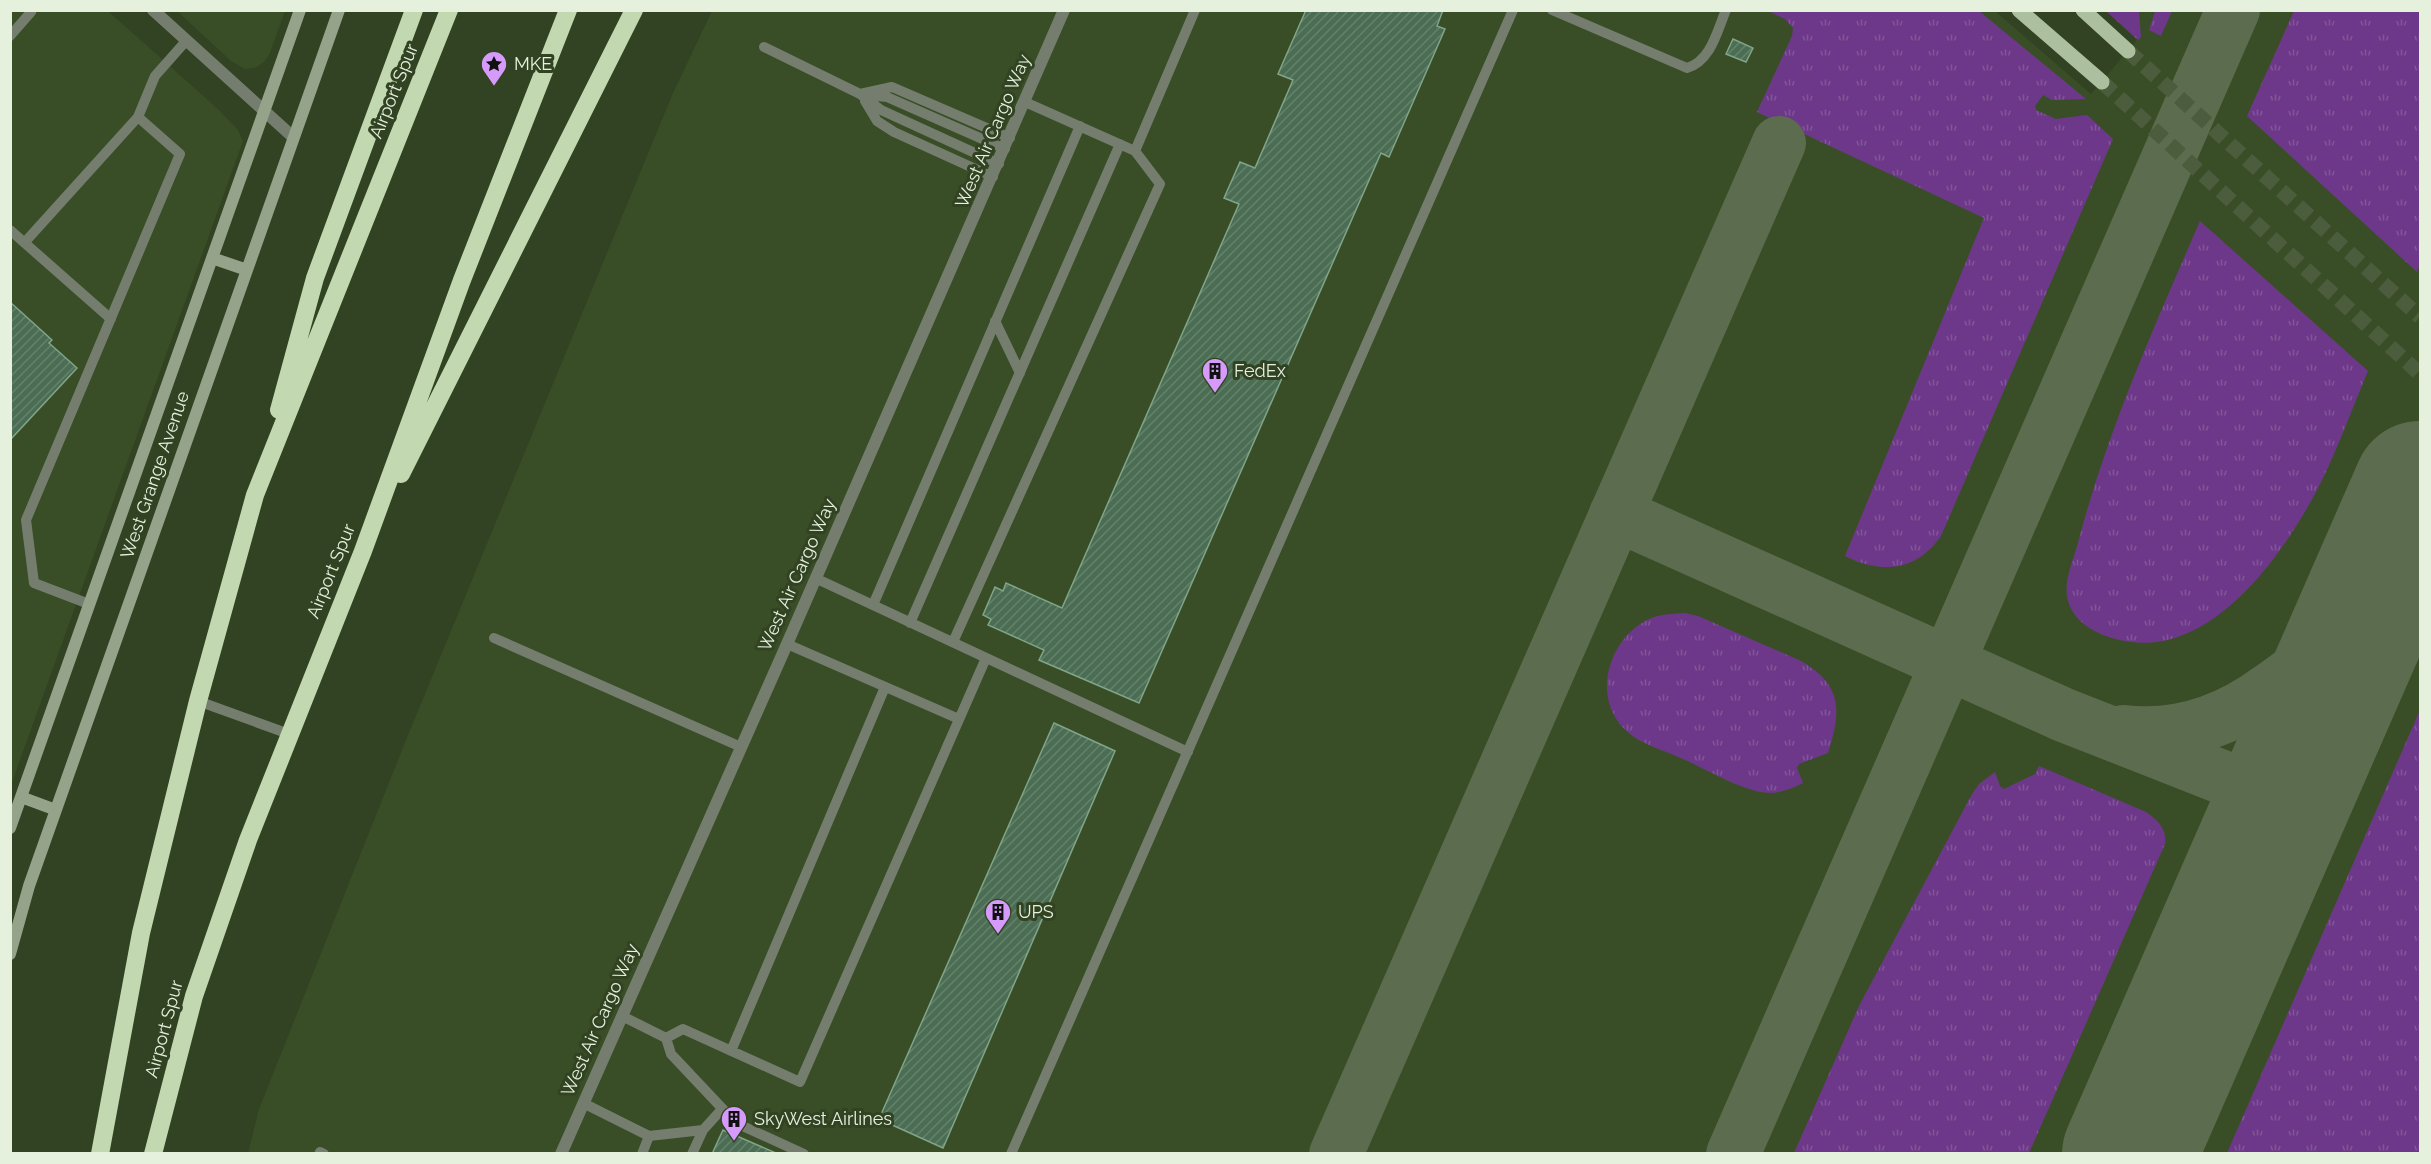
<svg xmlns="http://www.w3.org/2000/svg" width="2431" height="1164" font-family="Raleway,sans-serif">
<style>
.built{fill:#394e27}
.grass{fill:url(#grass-tufts)}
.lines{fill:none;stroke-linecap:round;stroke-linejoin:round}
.taxiway{stroke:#5c6c4e;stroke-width:54}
.runway{stroke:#5c6c4e;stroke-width:134}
.building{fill:url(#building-hatch);stroke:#80a589;stroke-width:1.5}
.primary-tunnel{stroke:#4c5d3e;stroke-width:15;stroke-dasharray:15 8;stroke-linecap:butt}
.lane{stroke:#757e6e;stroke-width:10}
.street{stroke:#757e6e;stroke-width:12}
.secondary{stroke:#94a38a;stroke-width:12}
.primary{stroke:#acbf9f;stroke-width:15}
.highway{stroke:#c2d8b1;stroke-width:18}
.labels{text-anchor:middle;stroke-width:6;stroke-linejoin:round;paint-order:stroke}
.poi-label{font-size:18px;fill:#e5f1dd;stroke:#314322;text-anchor:start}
.street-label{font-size:18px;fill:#e5f1dd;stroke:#314322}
</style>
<defs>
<pattern id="grass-tufts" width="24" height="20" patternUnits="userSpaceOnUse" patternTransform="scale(1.5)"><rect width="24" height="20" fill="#6d3889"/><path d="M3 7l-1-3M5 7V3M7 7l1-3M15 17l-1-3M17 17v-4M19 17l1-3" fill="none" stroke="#825599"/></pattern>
<pattern id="building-hatch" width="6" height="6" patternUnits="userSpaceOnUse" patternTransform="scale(1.5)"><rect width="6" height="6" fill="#4a6d53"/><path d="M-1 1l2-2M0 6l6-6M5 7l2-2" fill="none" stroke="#64826b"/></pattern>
</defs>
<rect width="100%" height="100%" fill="#314322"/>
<path class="built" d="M11,11H108L219,110L238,130L243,141L11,785Z
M177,11H285L270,53L264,62L255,68L245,69L231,61Z
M712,11H1995L2091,94L2137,40L2106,11H2420V1153L248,1154L259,1109L406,740L673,93Z"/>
<path class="grass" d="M1768,11H1979L2086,99L2052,100L2043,95L2035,106L2036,110L2056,119L2087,115L2113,139L1941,536C1916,572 1881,574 1845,556L1984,218L1757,112L1792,36L1793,28L1785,19Z
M2106,11H2139L2141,37L2138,40Z
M2155,11H2172L2161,36L2149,30Z
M2294,11H2420V264L2417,272L2247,116Z
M2200,221L2368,371C2351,411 2336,454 2316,492C2280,559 2208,661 2120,640C2097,635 2071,622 2067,596C2064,579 2075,556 2079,539C2108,429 2155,325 2200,221Z
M1685,613L1698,616L1799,660C1842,684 1842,709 1828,753L1799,764L1797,768L1803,783C1793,788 1783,792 1772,793C1745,793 1708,770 1683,759C1668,752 1651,747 1637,739C1630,734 1621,727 1617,720C1594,686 1613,636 1649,619C1660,614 1673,614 1685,613Z
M2420,710V1153H2227Z
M2039,766L2146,812C2158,820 2167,829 2165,844L2029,1153H1794L1859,1006L1972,794L1979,784L1995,772L2000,786L2004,789L2035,774Z"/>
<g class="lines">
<path class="taxiway" d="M1616,514L2064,715L2283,801
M2124,732C2177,738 2227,721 2269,690C2283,680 2297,671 2309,659C2361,609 2392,542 2420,477
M1336,1154L1779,143
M1733,1154L2233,10"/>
<path class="runway" d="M2129,1154L2420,488"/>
</g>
<path class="building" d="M1306,10H1443L1437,26L1445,29L1389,157L1381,153L1139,703L1039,660L1044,650L988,625L991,619L983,615L995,587L1003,591L1006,583L1062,608L1239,204L1224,198L1240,162L1255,168L1293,80L1278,74Z
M1733,39L1753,48L1746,62L1726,54Z
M10,302L52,340L49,343L77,368L10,440Z
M1054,723L1115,751L943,1148L879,1119Z
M723,1130L778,1154H712Z"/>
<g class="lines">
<path class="primary-tunnel" d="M2128,51L2420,317
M2102,82L2420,374"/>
<path class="lane" d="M1552,10L1687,68C1711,61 1717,31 1726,10
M10,36L31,12L29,10
M764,47L860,94L881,110L999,164
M860,94L892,87L1010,138
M869,95L887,97L1005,149
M865,101L877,121L894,132L993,177
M1025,102L1135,151L1195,10
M138,117L155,76L186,41
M10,230L111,319
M25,242L138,117L180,154L26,520L34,583L89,604
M995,321L1020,373
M815,578L1188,752
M873,605L1080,126
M910,623L1120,144
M494,638L741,747
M953,642L1160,184L1135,151
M787,644L959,719
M198,701L289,734
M622,1016L666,1038L671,1054L736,1123L804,1154
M666,1038L683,1029L800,1082L986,658
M731,1051L885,687
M583,1103L649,1136
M320,1152L324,1154
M642,1154L649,1136L703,1130L722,1109
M692,1154L703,1130
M1011,1154L1513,10"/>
<path class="street" d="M153,10L293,137
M561,1154L787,644L1064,10"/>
<path class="secondary" d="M212,258L247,270
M21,797L56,810
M10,828L300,10
M10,954L29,886L339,10"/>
<path class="primary" d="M2019,10L2102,82
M2083,10L2128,51"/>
<path class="highway" d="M279,410L315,278L414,10
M401,474L634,10
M100,1154L141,933L198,701L255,495L449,10
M153,1154L194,996L248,840L363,551L462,280L568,10"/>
</g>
<defs>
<g id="sight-pin" transform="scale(1.35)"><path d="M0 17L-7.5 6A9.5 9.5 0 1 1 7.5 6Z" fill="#d69bfa" stroke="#314322"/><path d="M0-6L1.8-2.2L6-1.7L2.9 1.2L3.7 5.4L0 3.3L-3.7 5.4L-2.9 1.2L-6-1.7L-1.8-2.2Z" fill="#111"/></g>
<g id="building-pin" transform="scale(1.35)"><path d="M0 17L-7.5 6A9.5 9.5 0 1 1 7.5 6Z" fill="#d69bfa" stroke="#314322"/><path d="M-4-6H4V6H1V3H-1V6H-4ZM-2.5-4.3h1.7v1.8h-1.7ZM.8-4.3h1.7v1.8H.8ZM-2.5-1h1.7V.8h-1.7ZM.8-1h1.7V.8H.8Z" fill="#111"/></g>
</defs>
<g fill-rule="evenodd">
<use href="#sight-pin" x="494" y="64"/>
<use href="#building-pin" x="1215" y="371"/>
<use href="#building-pin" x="998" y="912"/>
<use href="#building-pin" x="734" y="1119"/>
</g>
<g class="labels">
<g class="poi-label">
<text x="514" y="70">MKE</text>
<text x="1234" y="377">FedEx</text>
<text x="1018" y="918">UPS</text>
<text x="754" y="1125">SkyWest Airlines</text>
</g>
<g class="street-label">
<text transform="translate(394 91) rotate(-68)" y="6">Airport Spur</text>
<text transform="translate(993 131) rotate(-67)" y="6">West Air Cargo Way</text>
<text transform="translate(155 475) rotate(-71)" y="6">West Grange Avenue</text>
<text transform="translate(331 571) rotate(-68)" y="6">Airport Spur</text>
<text transform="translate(797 575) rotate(-66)" y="6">West Air Cargo Way</text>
<text transform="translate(600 1020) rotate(-66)" y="6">West Air Cargo Way</text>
<text transform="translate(164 1029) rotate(-75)" y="6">Airport Spur</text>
</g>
</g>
<rect width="2431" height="1164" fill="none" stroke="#e5f1dd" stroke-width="24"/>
</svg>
